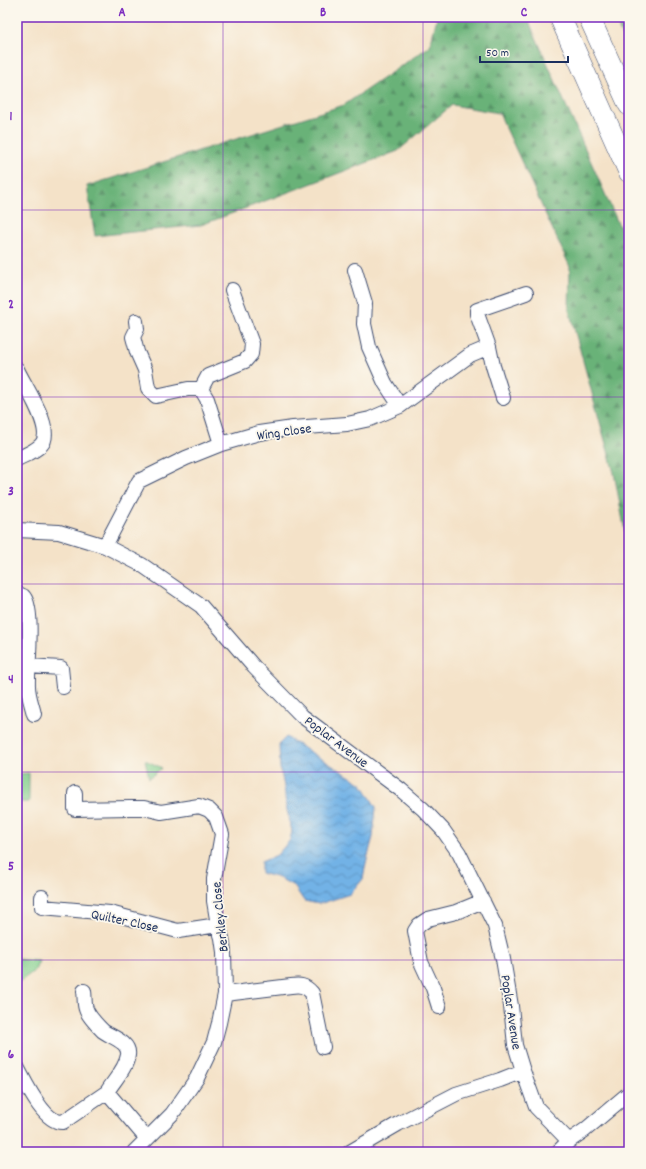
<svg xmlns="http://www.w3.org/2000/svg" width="646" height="1169" font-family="Dekko,sans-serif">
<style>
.green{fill:#82cf8d;stroke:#4e7f76}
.forest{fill:url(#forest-firs);stroke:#42706b}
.water{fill:url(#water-waves);stroke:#4670a2}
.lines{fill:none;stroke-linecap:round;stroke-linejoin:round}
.minor-casing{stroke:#3c4a6e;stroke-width:16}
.highway-casing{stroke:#3c4a6e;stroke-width:22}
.minor{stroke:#fff;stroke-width:14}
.highway{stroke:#fff;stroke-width:21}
.grid{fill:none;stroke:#7b2cbf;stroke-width:1;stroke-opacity:0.55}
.labels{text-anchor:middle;stroke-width:3.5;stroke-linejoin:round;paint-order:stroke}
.street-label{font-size:14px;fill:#1b2f5e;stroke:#fbf7ec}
.neatline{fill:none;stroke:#7b2cbf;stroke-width:1.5}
.grid-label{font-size:13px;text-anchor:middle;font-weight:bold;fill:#7b2cbf}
</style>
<defs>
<pattern id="forest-firs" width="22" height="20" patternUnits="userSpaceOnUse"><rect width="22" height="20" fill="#69b278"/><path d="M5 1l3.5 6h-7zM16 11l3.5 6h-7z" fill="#569166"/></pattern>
<pattern id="water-waves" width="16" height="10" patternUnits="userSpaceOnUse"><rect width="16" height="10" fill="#72b2e6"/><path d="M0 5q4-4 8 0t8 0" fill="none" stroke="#5d91be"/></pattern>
</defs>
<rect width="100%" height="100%" fill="#fbf7ec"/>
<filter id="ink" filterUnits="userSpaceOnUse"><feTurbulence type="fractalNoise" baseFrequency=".025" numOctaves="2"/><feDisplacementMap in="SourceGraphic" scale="8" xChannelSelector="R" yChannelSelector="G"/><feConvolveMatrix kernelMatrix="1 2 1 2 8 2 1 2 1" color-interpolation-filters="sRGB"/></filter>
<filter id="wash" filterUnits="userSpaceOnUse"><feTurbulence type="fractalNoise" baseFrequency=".012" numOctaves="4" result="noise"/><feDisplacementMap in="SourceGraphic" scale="16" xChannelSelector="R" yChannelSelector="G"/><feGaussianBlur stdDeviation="0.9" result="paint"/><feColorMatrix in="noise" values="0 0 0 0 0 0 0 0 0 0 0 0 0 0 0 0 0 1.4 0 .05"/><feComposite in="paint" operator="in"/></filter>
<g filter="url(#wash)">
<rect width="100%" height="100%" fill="#f4e2c8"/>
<path class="green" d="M145,760L162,768L149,778Z
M29,773V802H17V774Z
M17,959L39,961L35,970L17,984Z"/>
<path class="forest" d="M437,17H527L629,248V553L614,473L569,310L570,267L499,113L452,105L398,151L201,225L95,236L87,186L344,105L430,46Z
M614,17H629V53Z"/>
<path class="water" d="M286,737L362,784L376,807L373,837L366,863L363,879L350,894L319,904L304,901L294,886L279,878L261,873V862L277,855L290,840L292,831L286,806L284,786L280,768L279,744Z"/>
</g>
<g filter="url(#ink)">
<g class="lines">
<g class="minor-casing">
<path id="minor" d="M355,270L365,303L364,324L369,347L385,383L400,406
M136,321L137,329L133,337L137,352L145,370L148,388L156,396L188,389H201L208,376L245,361L251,354L252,344L232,290
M489,347L493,366L503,398
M17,369C23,384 56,430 41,445C34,452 25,455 17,459
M201,389L207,399L221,444
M17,530L59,532L105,546L142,565L201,606L254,667L302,716L401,790L423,809L443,830L459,853L495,926L503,959L511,1006L515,1045L523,1071L536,1107L569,1141
M105,546L139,481L186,458L221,444L259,433L293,428L347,424L370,419L400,406L470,355L489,347L477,314V310L526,293
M17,594C17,594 23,596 23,596C35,607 27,669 28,686C28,695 32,705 34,714
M28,666L61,668L63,687
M75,793V809L130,808H144L161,812L199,806L209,810L216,817L222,834L214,879V901L218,925L222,938L224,952L225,994L219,1023L214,1042L197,1078L172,1114L134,1152
M42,897V907L110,913L178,931L218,925
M84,991C85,997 84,1004 86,1009C88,1016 98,1026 103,1031C111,1037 130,1042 128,1055C126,1069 114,1080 107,1092L147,1139
M225,994L291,986C300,985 305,985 312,993L323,1047
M439,1007L433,988L421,962L415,931L419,925L428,919L456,912L483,901
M17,1067C25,1082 44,1124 63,1122L107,1092
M350,1152L398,1124L456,1094L500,1080L523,1071
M558,1152L569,1141L585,1130L629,1093"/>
</g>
<g class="highway-casing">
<path id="highway" d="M560,17L629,172
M589,17L629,105"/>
</g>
<use href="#minor" class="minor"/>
<use href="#highway" class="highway"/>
</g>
</g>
<path class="grid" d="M223,17V1152M423,17V1152M17,210H629M17,397H629M17,584H629M17,772H629M17,960H629"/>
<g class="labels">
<g class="street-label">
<text transform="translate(284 431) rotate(-8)" y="5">Wing Close</text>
<text transform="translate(337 741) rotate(37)" y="5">Poplar Avenue</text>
<text transform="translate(219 917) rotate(-96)" y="5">Berkley Close</text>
<text transform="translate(125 920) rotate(12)" y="5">Quilter Close</text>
<text transform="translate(512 1012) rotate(81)" y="5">Poplar Avenue</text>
</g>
</g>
<rect width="646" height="1169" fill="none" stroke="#fbf7ec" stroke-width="44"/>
<path d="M480 56v6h88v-6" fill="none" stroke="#1b2f5e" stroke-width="2"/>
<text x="486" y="56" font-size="12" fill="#1b2f5e" stroke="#fbf7ec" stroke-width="3" paint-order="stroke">50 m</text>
<rect x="22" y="22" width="602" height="1125" class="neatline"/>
<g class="grid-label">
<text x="122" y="16">A</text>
<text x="323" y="16">B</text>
<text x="524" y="16">C</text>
<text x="11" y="120">1</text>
<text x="11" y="308">2</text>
<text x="11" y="495">3</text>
<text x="11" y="683">4</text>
<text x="11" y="870">5</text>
<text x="11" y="1058">6</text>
</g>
</svg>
